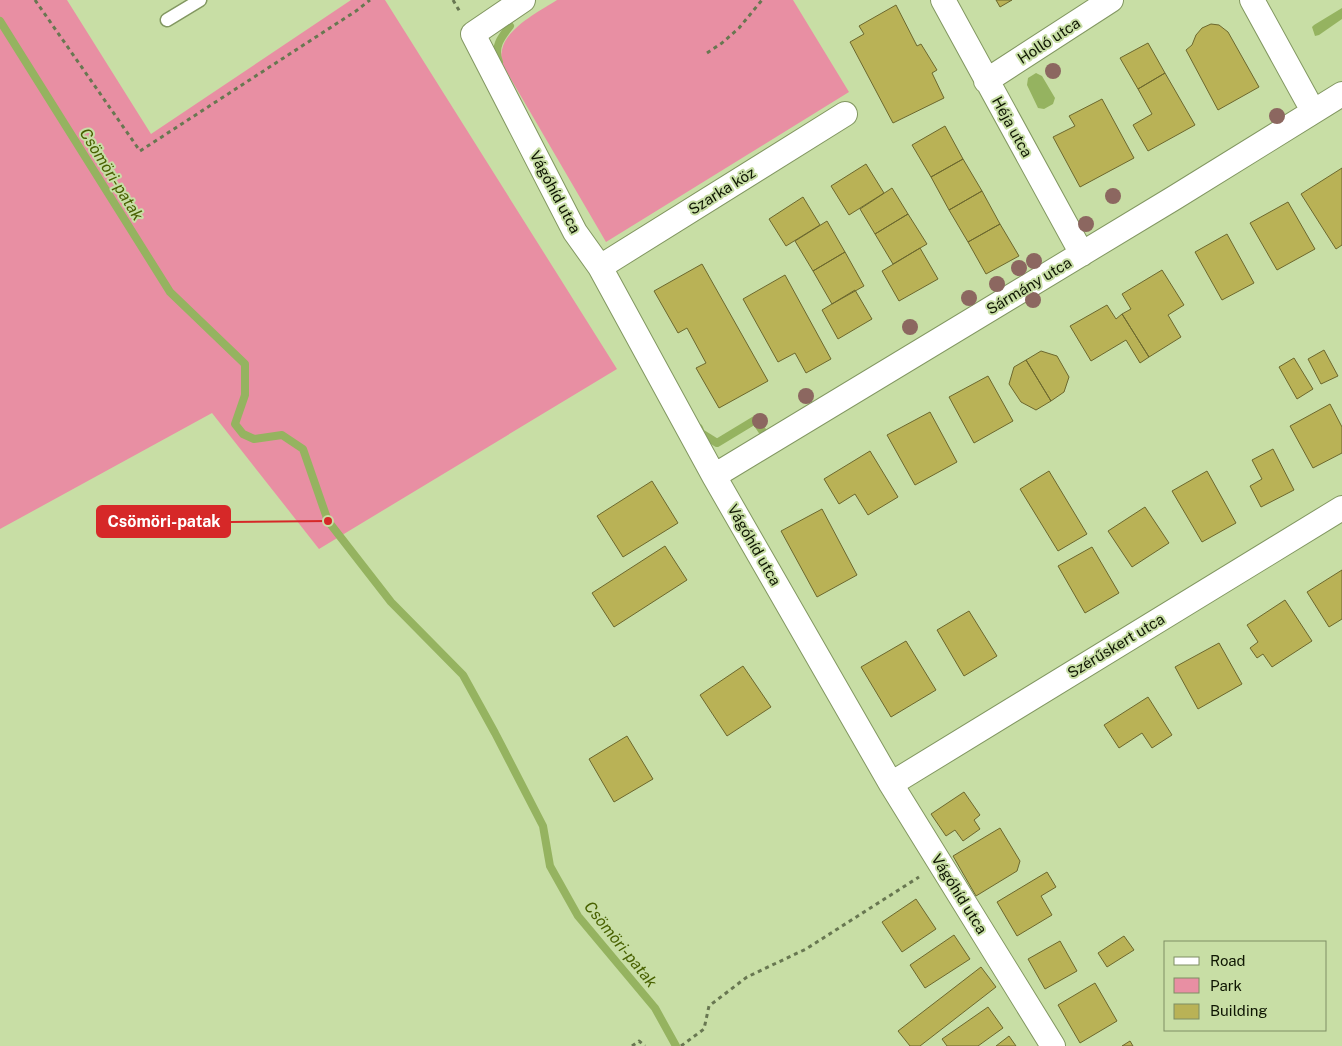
<svg xmlns="http://www.w3.org/2000/svg" width="1342" height="1046" font-family="'Public Sans',sans-serif">
<style>
.green{fill:#e88fa3}
.water{fill:#95b360}
.lines{fill:none;stroke-linecap:round;stroke-linejoin:round}
.stream{stroke:#95b360;stroke-width:8}
.building{fill:#b9b256;stroke:#6c682e}
.lane-casing{stroke:#829761;stroke-width:15}
.street-casing{stroke:#829761;stroke-width:26}
.path{stroke:#687751;stroke-width:3;stroke-dasharray:4 4;stroke-linecap:butt}
.lane{stroke:#fff;stroke-width:12}
.street{stroke:#fff;stroke-width:24}
.tree{fill:#8c6760}
.labels{text-anchor:middle;stroke-width:4;stroke-linejoin:round;paint-order:stroke}
.street-label{font-size:15px;fill:#0e1502;stroke:#c8dea5}
.water-label{font-size:16px;font-style:italic;fill:#486100;stroke:#c8dea5}
.leader{fill:none;stroke:#d62828;stroke-width:2}
.callout-dot{fill:#d62828;stroke:#c8dea5;stroke-width:2}
.callout{fill:#d62828;stroke:#d62828;stroke-width:2}
.callout-label{font-size:16px;text-anchor:middle;font-weight:bold;fill:#fff}
</style>
<rect width="100%" height="100%" fill="#c8dea5"/>
<path class="green" d="M0,0H67L151,134L351,0H385L617,369L319,549L212,413L0,529Z
M557,0H793L849,92L606,242L501,62C501,58 501,54 502,50C506,28 540,11 557,0Z"/>
<path class="water" d="M1342,8V19L1319,35L1315,36L1312,27L1314,25Z
M1036,73L1042,76L1055,98L1053,104L1044,109L1038,108L1027,85L1028,78Z"/>
<g class="lines">
<path class="stream" d="M0,21L170,292L245,364V395L235,424L243,434L254,439L282,435L303,449L328,521L391,602L463,675L495,733L543,826L550,866L578,916L655,1008L676,1046
M499,62C493,48 501,37 510,26
M699,428L701,433L717,443L755,420L769,441"/>
</g>
<path class="building" d="M996,0H1012L1000,7Z
M896,5L917,46L921,44L937,70L932,73L944,98L893,123L850,42L864,34L859,26Z
M1211,24L1219,25L1228,32L1259,87L1218,110L1186,50L1192,45L1196,35L1202,28Z
M1148,43L1165,73L1138,89L1120,58Z
M1165,73L1195,125L1148,151L1133,125L1152,114L1138,89Z
M1102,99L1134,158L1080,187L1053,137L1075,126L1069,116Z
M945,126L963,159L931,177L912,145Z
M963,159L982,191L949,210L931,177Z
M866,164L884,193L849,215L831,186Z
M1342,168V245L1336,249L1301,194Z
M892,188L908,214L875,234L860,209Z
M982,191L1000,224L968,242L949,210Z
M803,197L820,225L786,246L769,219Z
M1288,202L1315,249L1277,270L1250,223Z
M908,214L927,244L893,264L875,234Z
M827,221L845,252L813,271L795,241Z
M1000,224L1019,256L986,274L968,242Z
M1227,234L1254,283L1222,300L1195,252Z
M920,248L938,279L899,301L882,271Z
M845,252L864,286L832,304L813,271Z
M702,264L768,381L719,408L696,368L706,363L687,328L678,333L654,291Z
M1162,270L1184,305L1168,315L1181,337L1149,357L1122,314L1131,309L1122,294Z
M785,275L831,359L806,373L795,353L778,362L743,299Z
M855,290L872,319L838,339L822,310Z
M1107,305L1116,319L1122,314L1149,357L1140,363L1126,340L1091,361L1070,326Z
M1324,350L1338,376L1321,384L1308,359Z
M1041,351L1057,356L1069,377L1064,392L1051,401L1026,360Z
M1294,358L1313,389L1297,399L1279,367Z
M1026,360L1051,401L1036,410L1021,402L1009,384L1014,367Z
M988,376L1013,421L974,443L949,397Z
M1330,404L1342,427V453L1313,468L1290,426Z
M930,412L957,462L915,485L887,435Z
M1273,449L1294,490L1261,507L1250,486L1262,479L1252,460Z
M870,451L898,497L868,515L855,494L839,504L824,479Z
M1049,471L1087,534L1058,551L1020,489Z
M1207,471L1236,523L1202,542L1172,491Z
M652,481L678,523L623,557L597,516Z
M1145,507L1169,543L1132,567L1108,531Z
M822,509L857,575L817,597L781,531Z
M665,546L687,580L614,627L592,593Z
M1092,547L1119,593L1085,613L1058,566Z
M1342,570V619L1329,627L1307,592Z
M1285,600L1312,641L1272,667L1263,654L1257,658L1250,648L1258,642L1247,625Z
M969,611L997,656L964,676L937,630Z
M906,641L936,690L891,717L861,667Z
M1219,643L1242,684L1198,709L1175,667Z
M743,666L771,707L727,736L700,695Z
M1148,697L1172,735L1152,748L1142,733L1119,748L1104,725Z
M627,736L653,779L614,802L589,759Z
M964,792L980,815L974,820L980,829L963,841L955,830L946,836L931,814Z
M1000,828L1020,861L1017,871L976,896L953,856Z
M1047,872L1056,887L1041,896L1052,915L1017,936L997,902Z
M916,899L936,929L902,952L882,922Z
M954,935L970,959L925,988L910,965Z
M1124,936L1134,950L1107,967L1098,953Z
M1060,941L1077,971L1045,989L1028,959Z
M981,967L996,987L920,1046H910L898,1031Z
M1095,983L1117,1021L1080,1043L1058,1005Z
M988,1007L1003,1028L978,1046H947L942,1039Z
M1009,1036L1016,1046H996Z
M1130,1041L1133,1046H1122Z"/>
<g class="lines">
<g class="lane-casing">
<path id="lane" d="M167,20L200,0"/>
</g>
<g class="street-casing">
<path id="street" d="M523,0L473,34L575,232L600,267L714,476L891,784L1053,1046
M943,0L1082,254
M1252,0L1313,111
M986,81L1111,0
M600,267L845,114
M714,476L1174,198L1342,94
M891,784L1342,508"/>
</g>
<path class="path" d="M35,0L140,151L356,11L370,0
M453,0L460,12
M707,53L722,43L739,28L762,0
M632,1046L639,1041L645,1046
M681,1046L704,1029L709,1006L747,977L806,949L919,877"/>
<use href="#lane" class="lane"/>
<use href="#street" class="street"/>
</g>
<g class="tree">
<circle cx="1053" cy="71" r="8"/>
<circle cx="1277" cy="116" r="8"/>
<circle cx="1113" cy="196" r="8"/>
<circle cx="1086" cy="224" r="8"/>
<circle cx="1034" cy="261" r="8"/>
<circle cx="1019" cy="268" r="8"/>
<circle cx="997" cy="284" r="8"/>
<circle cx="969" cy="298" r="8"/>
<circle cx="1033" cy="300" r="8"/>
<circle cx="910" cy="327" r="8"/>
<circle cx="806" cy="396" r="8"/>
<circle cx="760" cy="421" r="8"/>
</g>
<g class="labels">
<g class="street-label">
<text transform="translate(1049 41) rotate(-33)" y="5">Holló utca</text>
<text transform="translate(1012 127) rotate(61)" y="5">Héja utca</text>
<text transform="translate(722 191) rotate(-32)" y="5">Szarka köz</text>
<text transform="translate(555 192) rotate(62)" y="5">Vágóhíd utca</text>
<text transform="translate(1029 286) rotate(-31)" y="5">Sármány utca</text>
<text transform="translate(754 545) rotate(60)" y="5">Vágóhíd utca</text>
<text transform="translate(1116 646) rotate(-31)" y="5">Szérűskert utca</text>
<text transform="translate(959 894) rotate(58)" y="5">Vágóhíd utca</text>
</g>
<g class="water-label">
<text transform="translate(112 174) rotate(58)" y="6">Csömöri-patak</text>
<text transform="translate(621 944) rotate(51)" y="6">Csömöri-patak</text>
</g>
</g>
<path class="leader" d="M328 521L230 522"/>
<circle class="callout-dot" cx="328" cy="521" r="5"/>
<rect class="callout" x="97" y="506" width="133" height="31" rx="5"/>
<g class="callout-label">
<text x="164" y="527">Csömöri-patak</text>
</g>
<rect x="1164" y="941" width="162" height="90" fill="#c8dea5" stroke="#7e8e64"/>
<rect x="1174" y="957" width="25" height="8" fill="#ffffff" stroke="#7e8e64"/>
<text x="1210" y="966" font-size="15" fill="#0e1502">Road</text>
<rect x="1174" y="978" width="25" height="15" fill="#e88fa3" stroke="#7e8e64"/>
<text x="1210" y="991" font-size="15" fill="#0e1502">Park</text>
<rect x="1174" y="1004" width="25" height="15" fill="#b9b256" stroke="#7e8e64"/>
<text x="1210" y="1016" font-size="15" fill="#0e1502">Building</text>
</svg>
